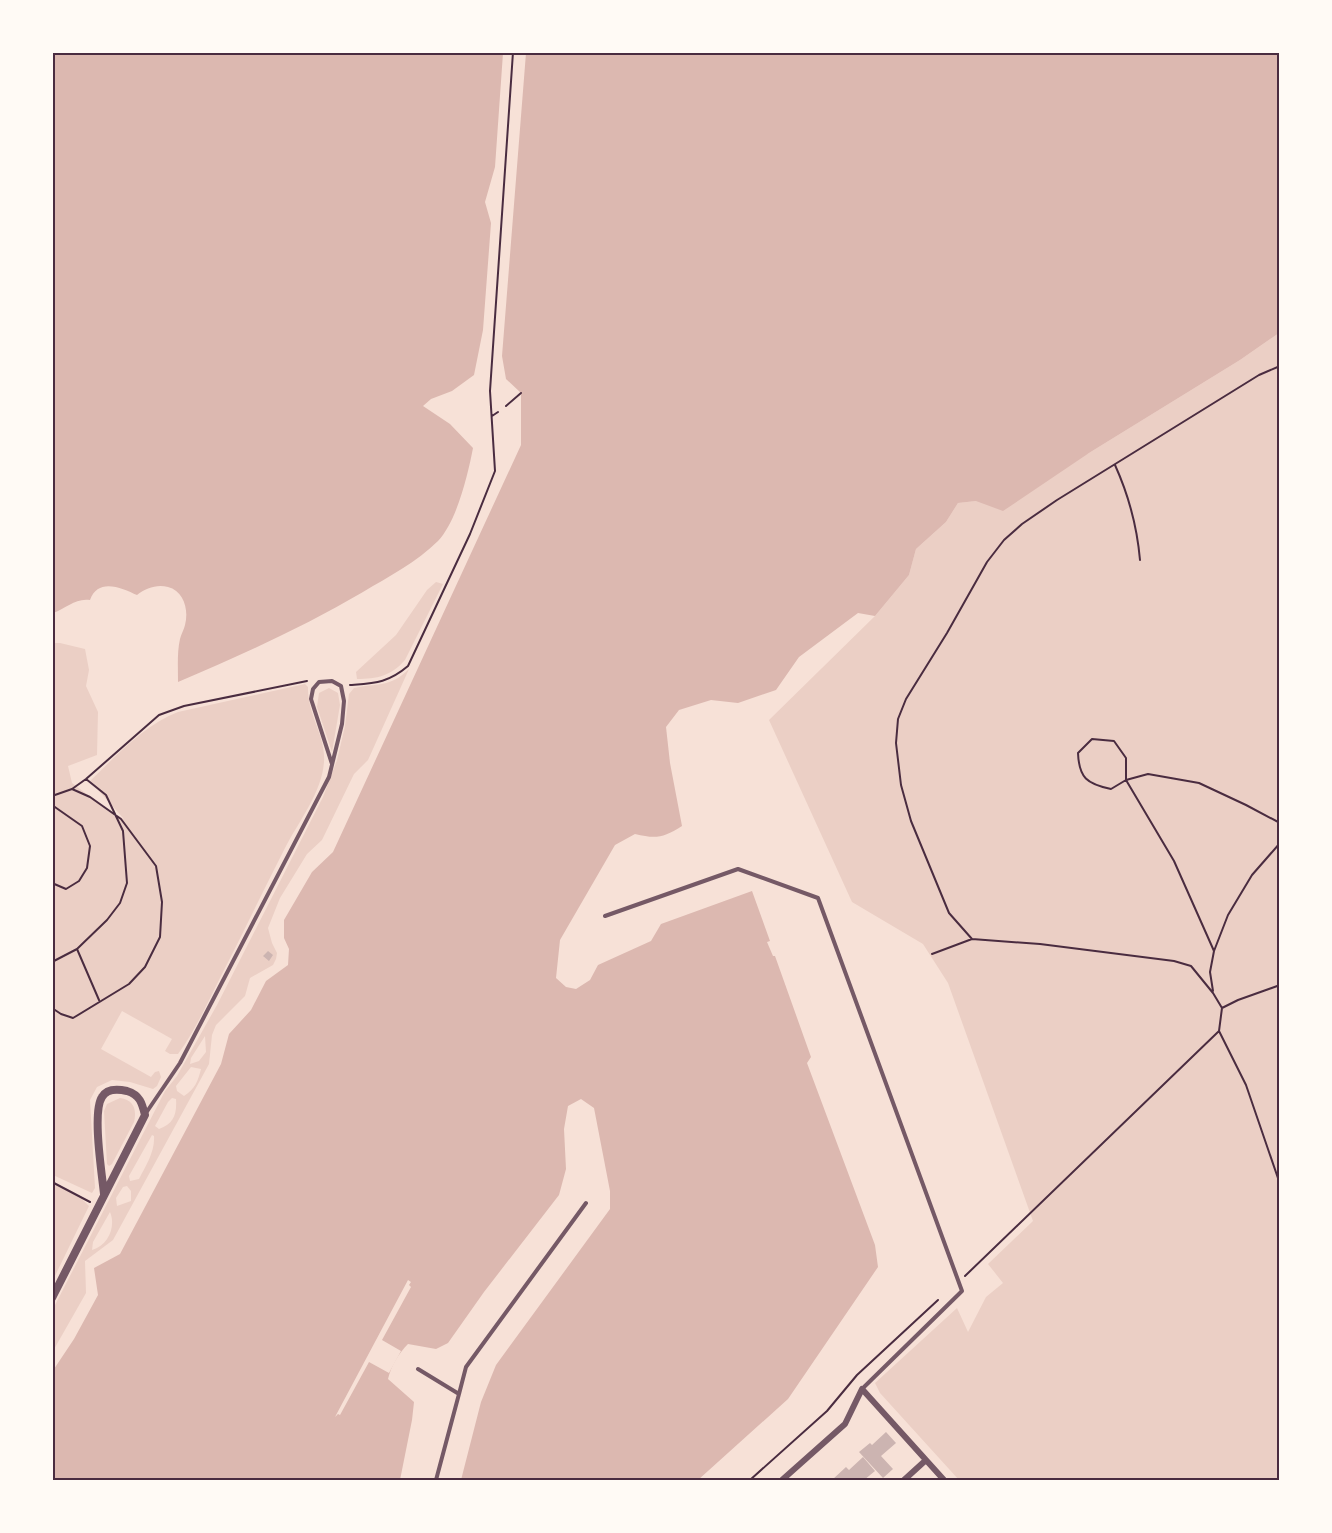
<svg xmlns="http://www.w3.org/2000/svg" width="1332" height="1533" font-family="'Source Serif 4',serif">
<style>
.green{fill:#ebcfc5;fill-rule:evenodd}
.water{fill:#dcb8b0}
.pier{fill:#f7e1d7}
.building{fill:#ccb4b1}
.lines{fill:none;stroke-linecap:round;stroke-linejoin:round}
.path{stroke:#4a2c40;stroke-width:2}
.service{stroke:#755966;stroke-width:4}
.minor{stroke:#755966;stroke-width:6}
.tertiary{stroke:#755966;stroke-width:8}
.neatline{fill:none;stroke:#4a2c40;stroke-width:2}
</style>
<rect width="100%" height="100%" fill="#f7e1d7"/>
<path class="green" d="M1279,333V1480H959L880,1393L875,1383L957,1308L968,1332L986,1297L1003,1283L988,1264L1033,1221L948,983L923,944L852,902L769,720L875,616L909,575L916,549L946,522L958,503L976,501L1089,453L1240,360Z
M436,582L443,584L405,660C391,676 377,679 357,679L356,672L396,635L427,590Z
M53,643H60L85,649L89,670L86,686L98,712L97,755L68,766L72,783L105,808L124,819L90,781C116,756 144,725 178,712L305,684L308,687C307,714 326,736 324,762C322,792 299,821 285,848C263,891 242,935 220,978C207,1004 195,1031 178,1054H170L165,1051L172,1039L122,1011L101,1049L151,1077L155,1072L159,1071L161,1077L157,1086L153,1089L130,1082L112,1080L97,1087L90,1100L95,1188L92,1193L53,1175Z
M409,669L368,760L354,774L322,840L307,854L280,898L268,928L272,943L277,953L276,959L273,965L250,978L245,996L216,1025L212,1035L209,1064L113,1240L85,1261L86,1293L53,1351V1309L165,1091L177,1076L217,1005L323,797L337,760L345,726L349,694L354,688C377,683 390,688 409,669ZM205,1036L206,1052L199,1061L190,1064L191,1058ZM191,1067L201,1069C198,1081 195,1089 184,1096L177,1091L176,1086ZM172,1098L176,1099C177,1114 174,1124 159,1129L155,1126L168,1102ZM152,1135L154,1136C155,1152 146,1165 139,1179L130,1181L129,1176ZM127,1186L131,1191V1201L117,1206L116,1198L123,1187ZM110,1212C116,1226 109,1245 92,1250L93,1242Z
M329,688L338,693L340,705L332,752L317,707L319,693Z
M120,1098C134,1100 137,1110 134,1122L112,1164L109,1166L107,1164L104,1111L107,1104Z
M53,1183L82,1199L89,1206L53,1280Z"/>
<path class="water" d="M52,53H503L495,167L485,202L491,223L483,330L474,375L452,391L431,399L423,406L450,424L473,448C468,474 457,521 438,541C417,562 388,577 363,592C303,627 242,655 178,682C178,668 177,652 180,639C181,634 184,630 185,625C189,610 184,591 168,587C157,584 146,588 137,595C122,588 98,577 90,600C75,598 67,608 53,613Z
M526,53H1279V333L1240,360L1089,453L1003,511L976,501L958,503L946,522L916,549L909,575L875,616L858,613L799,657L776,690L738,703L711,700L679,710L666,727L670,763L682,826C663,838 656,839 635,834L615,845L560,940L556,978L566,987L576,989L590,980L598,965L651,941L661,924L752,891L770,941L767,942L773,956H775L811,1057L807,1063L875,1245L878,1267L788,1399L698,1480H461L481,1402L496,1365L610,1209V1191L594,1108L581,1099L568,1106L564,1129L566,1169L559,1195L484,1292L448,1343L436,1349L408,1344C399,1353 391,1366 388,1379L414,1402L412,1420L400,1480H53L52,1372L74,1339L98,1295L94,1268L120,1254L221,1064L229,1034L251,1010L266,981L288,965L289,949L284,938V920L312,872L333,852L521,445V393L506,379L502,356Z"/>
<path class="pier" d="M408,1280L411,1282L409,1285L411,1287L382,1340L401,1351L389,1373L369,1362L340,1415L338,1414L335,1417Z"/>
<path class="building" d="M268,951L273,955L269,961L263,956Z
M886,1432L896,1443L881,1456L893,1469L883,1478L859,1452L870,1443L872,1445Z
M863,1457L875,1471L864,1480H832L846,1467L849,1470Z"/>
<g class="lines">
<path class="path" d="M506,406L521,393
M492,416L498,412
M1115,465C1129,496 1137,526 1140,560
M350,685C375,683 388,683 408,666L470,534L495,471L490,391L513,52
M52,796L72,789L86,779L159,715L184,706L307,681
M52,805L82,826L90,846L87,868L79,881L66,889L52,883
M972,939L949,913L911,821L901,785L896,743L898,719L906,699L947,633L987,562L1004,540L1022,524L1057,500L1259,375L1280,366
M77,949L107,920L120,903L127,883L123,831L106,795L86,779
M1214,951L1174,861L1126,780V758L1114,741L1092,739L1078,753C1079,778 1087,784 1111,789L1126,780L1148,774L1199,783L1246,805L1280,823
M932,954L972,939L1040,944L1174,961L1191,966L1213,993L1222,1008
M52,962L77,949L99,1000
M1280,985L1238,1000L1222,1008L1219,1031L1246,1085L1280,1184
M1213,991L1210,972L1214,951L1228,915L1252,875L1280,843
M52,1008L61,1014L73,1018L129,984L145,967L160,937L162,902L156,866L121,819L90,797L72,789
M52,1182L90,1202
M965,1276L1219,1031
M750,1480L827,1411L857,1375L938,1300"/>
<path class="service" d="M605,916L738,869L818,898L962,1291L862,1389
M146,1113L180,1063L329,777L342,724L344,701L341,686L332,681L319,682L313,689L311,699L332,764
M418,1369L459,1394L436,1480
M459,1394L466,1367L586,1203"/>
<path class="minor" d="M782,1480L845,1424L862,1389L944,1480
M904,1480L926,1460"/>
<path class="tertiary" d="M52,1298L145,1115C142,1103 140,1095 127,1091C118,1089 107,1088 102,1097C92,1112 102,1174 104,1194"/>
</g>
<rect width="1332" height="1533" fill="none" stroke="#fffaf5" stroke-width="108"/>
<rect x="54" y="54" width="1224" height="1425" class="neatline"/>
</svg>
